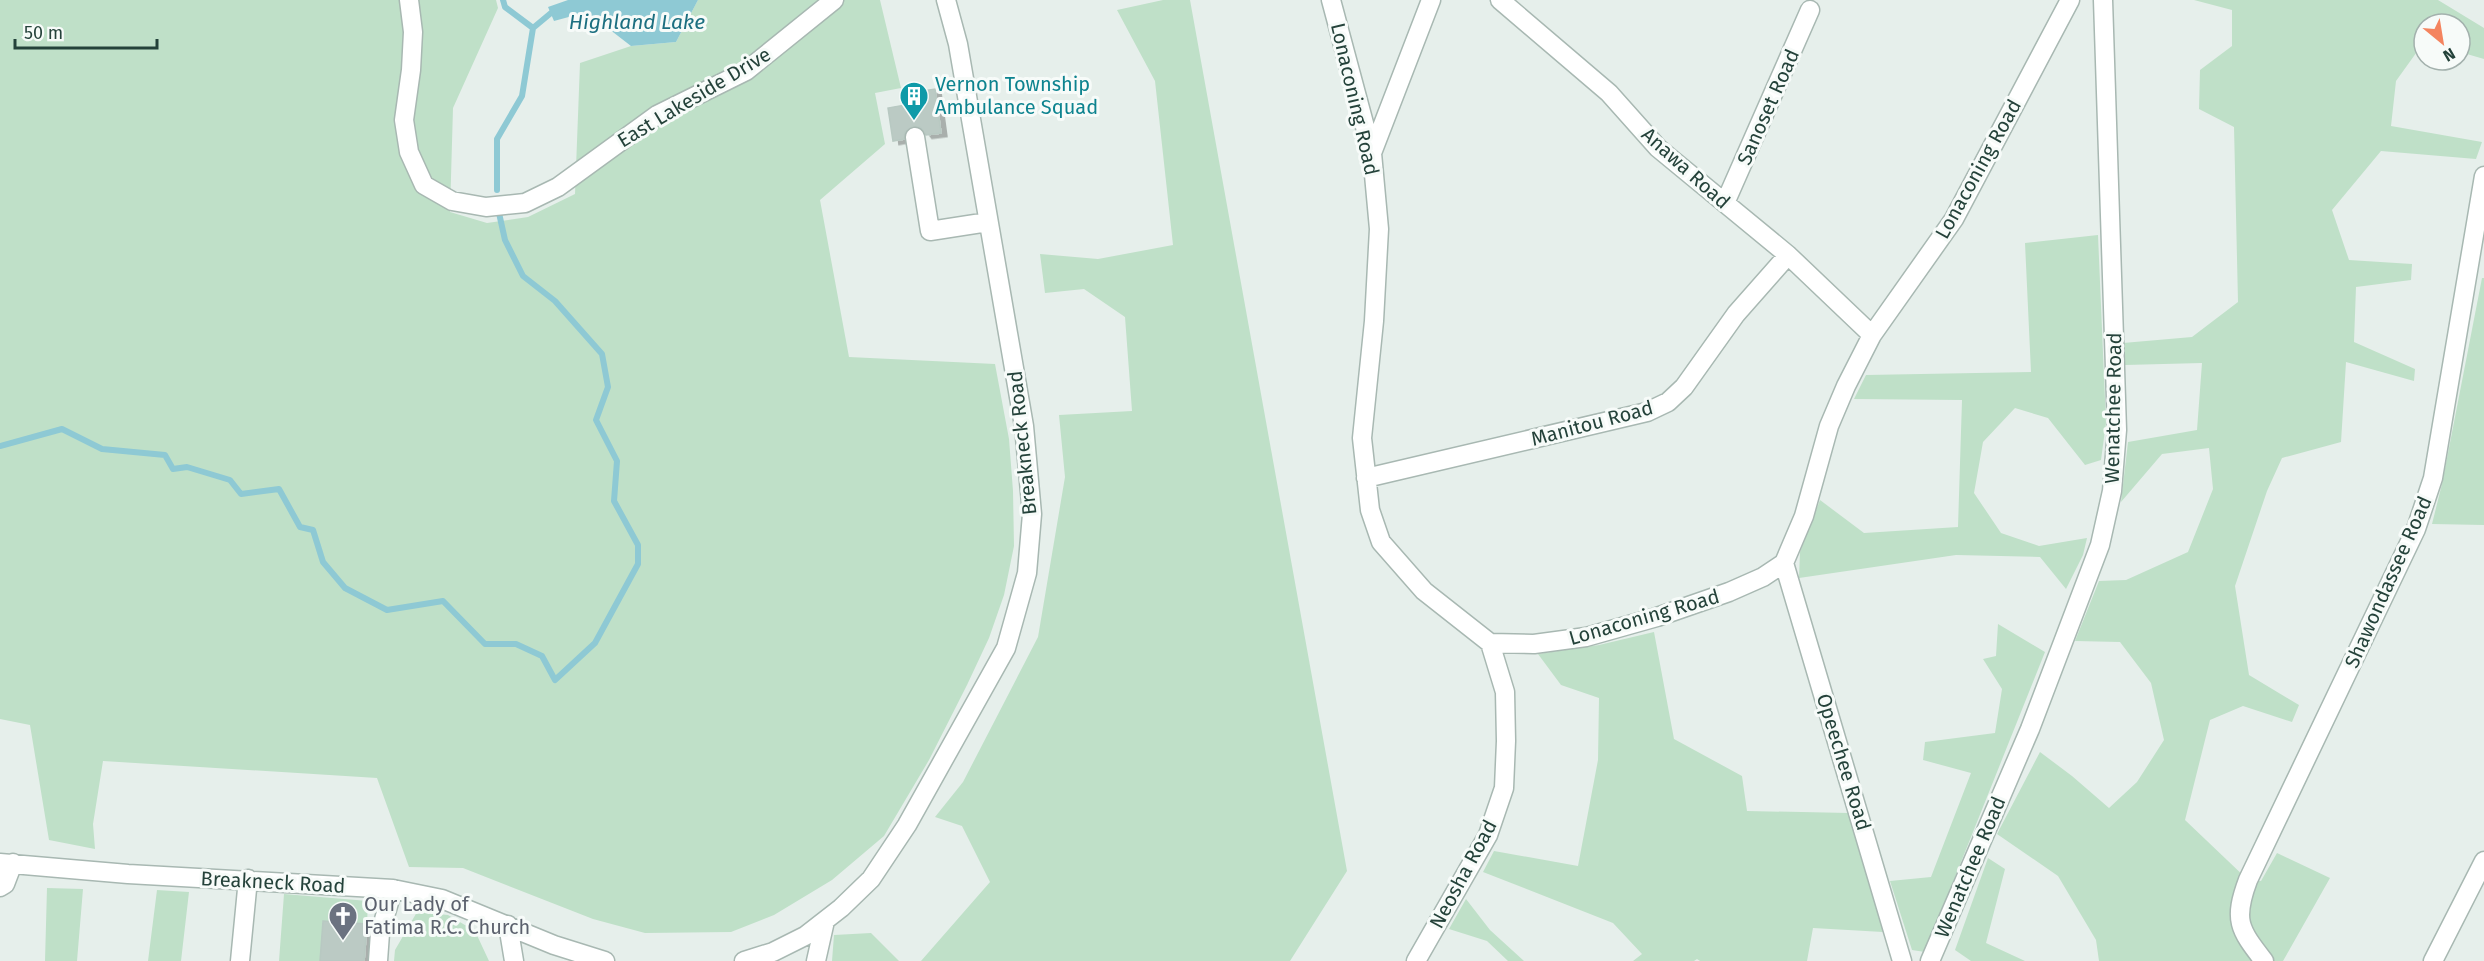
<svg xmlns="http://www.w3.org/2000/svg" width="2484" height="961" font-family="'Fira Sans',sans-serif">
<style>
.green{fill:#bfe0c8}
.water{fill:#8ec9d4}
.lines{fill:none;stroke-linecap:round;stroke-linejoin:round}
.stream{stroke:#8ec9d4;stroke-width:6}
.building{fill:#bbcac4;stroke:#b8c9c2;stroke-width:1.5;filter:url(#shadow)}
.minor-casing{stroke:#a8b8b2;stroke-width:21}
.minor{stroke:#fff;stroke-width:18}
.labels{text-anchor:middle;stroke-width:6;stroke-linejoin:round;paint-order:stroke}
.culture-label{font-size:20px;fill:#0d838f;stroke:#f7fbf9;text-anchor:start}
.street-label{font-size:20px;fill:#24423a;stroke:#f7fbf9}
.worship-label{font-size:20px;fill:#5b616d;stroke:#f7fbf9;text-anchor:start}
.water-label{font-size:21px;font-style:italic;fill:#1c6f80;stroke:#f7fbf9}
</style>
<defs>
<filter id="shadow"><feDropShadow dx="6" dy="3.5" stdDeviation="0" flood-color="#0004"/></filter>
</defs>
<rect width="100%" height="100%" fill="#e6efeb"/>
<path class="green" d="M0,0H496L498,8L453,108L450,212L487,223L528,217L575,194L580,63L631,46L676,42L698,0H880L901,88L875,93L885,144L820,200L849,357L995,364L1009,439L1013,491L1014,546L1004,595L989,638L967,685L929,760L884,836L832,880L774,915L731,932L645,933L593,919L463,868L409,867L377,778L103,761L93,824L95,849L49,840L30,725L0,719Z
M1163,0H1190L1347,871L1290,961H921L990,882L962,826L935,817L963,782L1038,637L1065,477L1059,415L1132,411L1125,317L1084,289L1045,293L1040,254L1098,259L1173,245L1155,81L1117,10Z
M2194,0H2438L2484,28V59L2460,52V24H2424V42L2396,81L2391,126L2482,142L2476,159L2381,151L2332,210L2349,260L2412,264L2411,280L2356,287L2354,342L2415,369L2414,381L2346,362L2341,442L2282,458L2267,491L2235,586L2249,675L2299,705L2292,722L2243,706L2210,720L2185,820L2248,880L2261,881L2277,853L2330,878L2283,961H2099L2096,940L2058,876L1997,834L2040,752L2072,776L2109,808L2137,782L2164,740L2151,683L2120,642L2075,641L2099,581L2126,580L2188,552L2213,489L2209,448L2162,454L2121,502L2128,442L2197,430L2202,363L2125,365L2123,343L2192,337L2238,302L2234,127L2199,109L2200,70L2232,46V10Z
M2098,235L2106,423L2101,460L2085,465L2048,418L2015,408L1983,442L1974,493L2001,533L2039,546L2087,538L2083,555L2066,589L2040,557L1956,555L1799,578L1800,552L1820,500L1864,533L1958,527L1962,400L1854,399L1866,375L2031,372L2025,243Z
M2482,278H2484V525L2432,524L2442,484Z
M1998,624L2045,652L1925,952L1912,950L1890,881L1931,877L1971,773L1923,760L1925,742L1995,733L2002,689L1983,659L1996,656Z
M1654,632L1674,739L1742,776L1747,811L1849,813L1883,932L1813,928L1807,961H1700L1697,959L1694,961H1633L1642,954L1613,923L1483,872L1494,851L1578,866L1598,760L1599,698L1561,685L1538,654L1599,645Z
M1988,858L2005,869L1986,943L2025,961H1971L1955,950Z
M47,888L83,889L77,961H45Z
M157,890L189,892L181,961H148Z
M284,894L368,901L367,924L323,921L320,961H279Z
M1466,899L1490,930L1524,961H1508L1487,941L1449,929Z
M417,912L448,915L475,931L489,961H394L395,950Z
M871,933L899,961H832L834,935Z"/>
<path class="water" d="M568,0H698L676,42L631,46L587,12L554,21L548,7Z"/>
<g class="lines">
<path class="stream" d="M503,0L505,7L533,28
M497,190V139L522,96L533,28L551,13
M0,446L62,429L102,449L165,455L173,469L187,467L230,480L241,494L279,489L300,527L313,530L323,562L345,588L387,610L443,601L485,644H516L542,656L555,680L595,643L638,564V545L614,501L617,461L596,420L608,387L602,354L555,301L523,276L505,240L499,213"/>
</g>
<path class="building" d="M935,89L941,133L926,135L920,127L913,126L905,132L904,139L893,141L888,108L911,104L909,93Z
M323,921L367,924L364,961H320Z"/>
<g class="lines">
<g class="minor-casing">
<path id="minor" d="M409,0L413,32L411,70L404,120L409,152L424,185L452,201L486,207L525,203L558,187L657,115L746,71L834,0
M1331,0L1372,153L1379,229L1374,321L1362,438L1370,510L1381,542L1424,591L1490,643L1534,644L1586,637L1657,617L1729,592L1763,577L1784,563L1804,516L1829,426L1846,386L1872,335L1954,219L2070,0
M1500,0L1609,93L1658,148L1788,255L1872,335
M915,137L930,231L988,222
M1372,153L1431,0
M1725,203L1810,10
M1366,478L1647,412L1668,402L1684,387L1736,314L1788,255
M1784,563L1902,961
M0,863L128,874L393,889L442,899L554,945L605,961
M0,887L5,884L13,863
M508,925L514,961
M240,961L248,879
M378,961L380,933L393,889
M744,961L773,952L805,936L841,908L871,879L907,825L1006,648L1027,573L1032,514L1024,426L958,44L946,0
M816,961L825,921
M1416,961L1488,835L1504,788L1506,741L1505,692L1490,643
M1930,961L2030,729L2100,545L2112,491L2117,430L2103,0
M2264,961C2239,929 2233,920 2248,880L2416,529L2433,478L2484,176
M2433,961L2484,861"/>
</g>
<use href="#minor" class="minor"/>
</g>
<defs>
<g id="building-pin" transform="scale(1.5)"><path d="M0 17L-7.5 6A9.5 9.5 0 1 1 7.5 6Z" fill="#0f9aa8" stroke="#f7fbf9"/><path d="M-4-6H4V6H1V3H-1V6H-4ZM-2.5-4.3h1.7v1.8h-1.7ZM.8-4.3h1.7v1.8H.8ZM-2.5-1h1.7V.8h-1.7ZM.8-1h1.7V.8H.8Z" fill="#fff"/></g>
<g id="church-pin" transform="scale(1.5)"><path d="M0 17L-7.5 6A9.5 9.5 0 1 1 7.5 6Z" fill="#6b7280" stroke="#f7fbf9"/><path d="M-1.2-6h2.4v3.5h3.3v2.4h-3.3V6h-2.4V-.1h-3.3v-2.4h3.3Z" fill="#fff"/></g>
</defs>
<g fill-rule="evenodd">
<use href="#building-pin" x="914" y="96"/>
<use href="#church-pin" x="343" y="916"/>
</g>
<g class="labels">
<g class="culture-label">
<text x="935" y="91">Vernon Township<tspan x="935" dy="23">Ambulance Squad</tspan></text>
</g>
<g class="street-label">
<text transform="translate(694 97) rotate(-31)" y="7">East Lakeside Drive</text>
<text transform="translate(1355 99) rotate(77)" y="7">Lonaconing Road</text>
<text transform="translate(1768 107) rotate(-66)" y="7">Sanoset Road</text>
<text transform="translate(1686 168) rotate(42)" y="7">Anawa Road</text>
<text transform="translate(1978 169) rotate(-61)" y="7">Lonaconing Road</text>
<text transform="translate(2113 408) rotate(-89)" y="7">Wenatchee Road</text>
<text transform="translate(1592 423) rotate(-15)" y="7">Manitou Road</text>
<text transform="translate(1022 443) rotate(-96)" y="7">Breakneck Road</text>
<text transform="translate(2388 582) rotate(-66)" y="7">Shawondassee Road</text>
<text transform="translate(1644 617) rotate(-16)" y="7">Lonaconing Road</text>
<text transform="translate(1844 762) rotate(73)" y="7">Opeechee Road</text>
<text transform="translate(1970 867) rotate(-67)" y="7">Wenatchee Road</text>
<text transform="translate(1463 874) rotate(-62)" y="7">Neosha Road</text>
<text transform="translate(273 882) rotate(3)" y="7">Breakneck Road</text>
</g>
<g class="worship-label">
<text x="364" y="911">Our Lady of<tspan x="364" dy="23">Fatima R.C. Church</tspan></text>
</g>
<g class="water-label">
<text x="637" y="29">Highland Lake</text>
</g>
</g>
<g transform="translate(2442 42) rotate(150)"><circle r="28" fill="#f7fbf9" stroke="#a3b1ad" stroke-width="1.5"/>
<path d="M0-4.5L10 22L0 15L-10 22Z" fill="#f4845f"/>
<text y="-9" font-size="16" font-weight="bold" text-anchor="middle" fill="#24423a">N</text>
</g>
<path d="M15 39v9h142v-9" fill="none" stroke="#24423a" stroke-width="3"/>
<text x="24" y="39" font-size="18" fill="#24423a" stroke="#f7fbf9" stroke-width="4.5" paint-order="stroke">50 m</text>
</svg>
